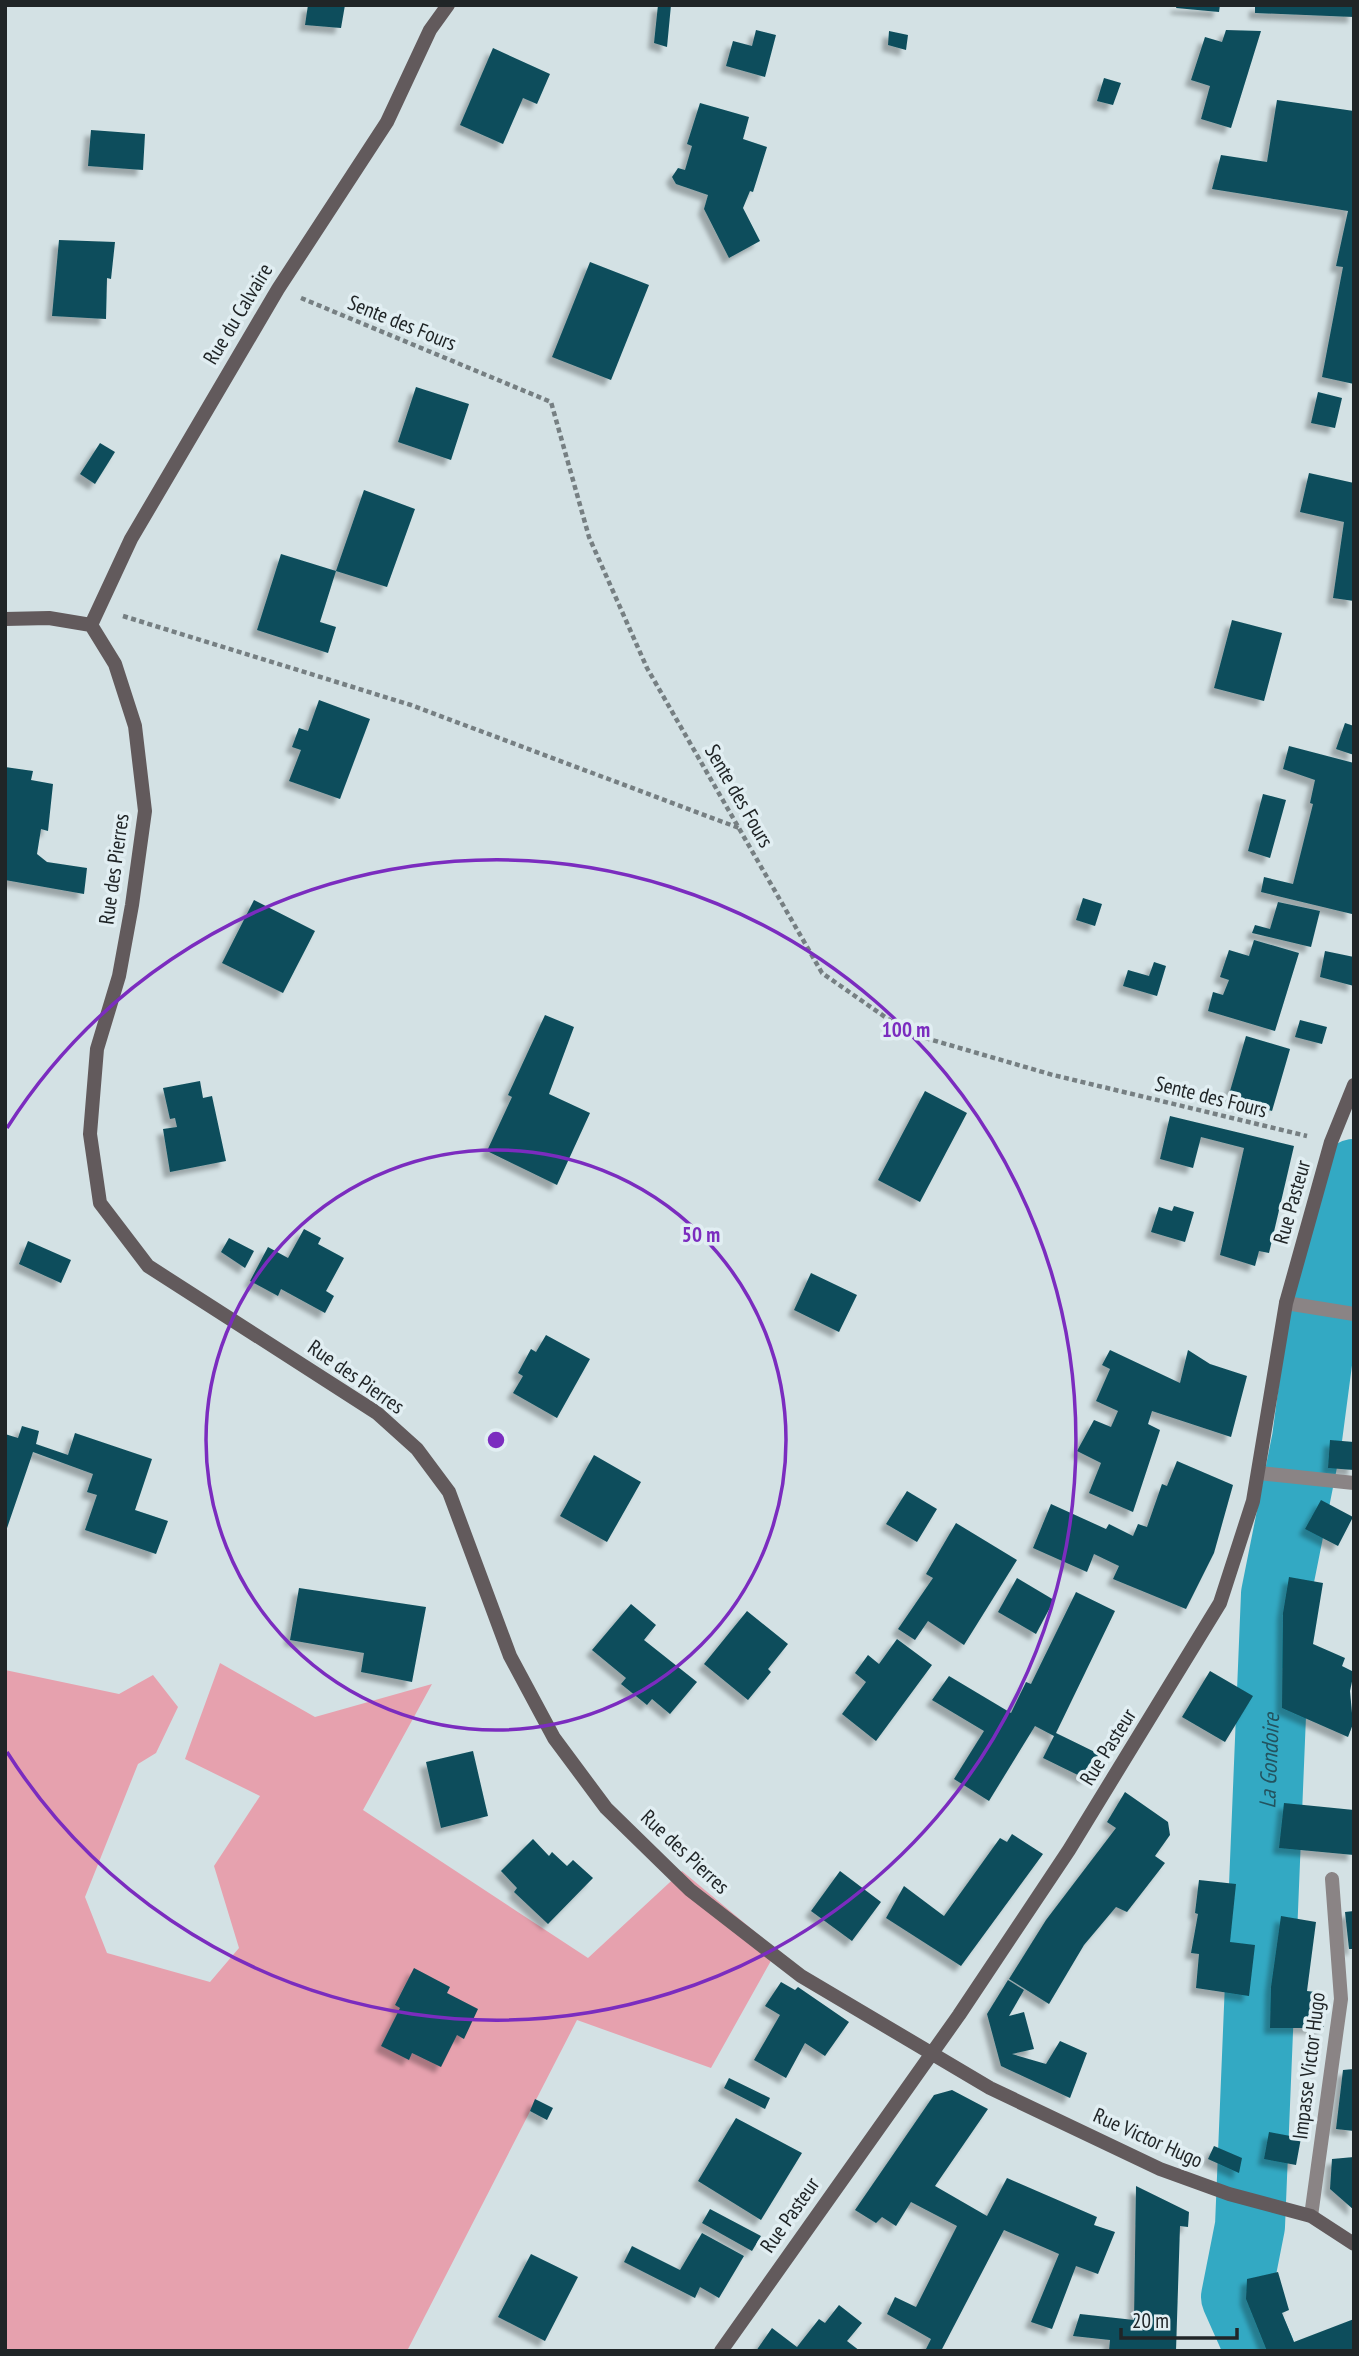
<svg xmlns="http://www.w3.org/2000/svg" width="1359" height="2356" font-family="'PT Sans Narrow',sans-serif">
<style>
.green{fill:#e6a1ae}
.lines{fill:none;stroke-linecap:round;stroke-linejoin:round}
.river{stroke:#33a9c3;stroke-width:70}
.building{fill:#0c4d5b;filter:url(#shadow)}
.path{stroke:#767f82;stroke-width:4.5;stroke-dasharray:5 3.5;stroke-linecap:butt}
.lane{stroke:#8a8485;stroke-width:14}
.street{stroke:#8a8485;stroke-width:14}
.secondary{stroke:#625a5c;stroke-width:14}
.ring{fill:none;stroke:#7b2cbf;stroke-width:3.5}
.labels{text-anchor:middle;stroke-width:7;stroke-linejoin:round;paint-order:stroke}
.street-label{font-size:21px;fill:#202527;stroke:#e1eef2}
.water-label{font-size:23px;font-style:italic;fill:#23535f;stroke:#e1eef2}
.centre{fill:#7b2cbf;stroke:#e1eef2;stroke-width:3.5}
.ring-label{font-size:21px;text-anchor:middle;font-weight:bold;fill:#7b2cbf;stroke:#e1eef2;stroke-width:7;stroke-linejoin:round;paint-order:stroke}
</style>
<defs>
<filter id="shadow"><feDropShadow dx="-6" dy="6" stdDeviation="2" flood-color="#0004"/></filter>
</defs>
<rect width="100%" height="100%" fill="#d3e1e4"/>
<path class="green" d="M220,1663L315,1717L432,1684L363,1810L588,1958L682,1871L777,1950L711,2068L577,2020L407,2351H5V1670L119,1694L153,1675L178,1707L156,1753L138,1764L85,1897L107,1953L210,1982L239,1948L214,1866L260,1796L185,1759Z"/>
<g class="lines">
<path class="river" id="s1" d="M1260,2351L1236,2297L1250,2226L1276,1594L1307,1439L1329,1272L1354,1174"/>
</g>
<path class="building" d="M308,5H345L341,28L305,25Z
M658,5H671L667,47L654,43Z
M1177,5H1220L1219,12L1176,8Z
M1255,5H1354V17L1255,13Z
M756,30L776,35L765,77L726,66L733,41L752,46Z
M1226,30L1261,31L1231,128L1201,119L1210,86L1191,80L1205,37L1222,42Z
M889,31L908,35L906,50L888,45Z
M493,48L550,74L537,104L523,98L503,144L460,125Z
M1104,78L1121,83L1113,105L1097,101Z
M1277,100L1354,111V384L1322,377L1343,267L1336,266L1348,211L1212,189L1221,155L1267,162Z
M700,103L749,117L743,139L767,147L753,192L750,191L743,208L760,241L729,258L704,209L708,195L676,184L672,177L678,168L685,170L692,146L687,144Z
M91,130L145,134L143,170L88,166Z
M59,240L115,242L111,279L107,278L106,319L52,316Z
M590,262L649,285L611,380L552,357Z
M416,387L469,404L451,460L398,442Z
M1318,392L1342,398L1335,428L1311,423Z
M100,443L115,452L95,484L80,474Z
M1309,473L1354,483V601L1333,598L1344,522L1300,512Z
M364,490L415,509L387,587L336,571Z
M281,554L336,571L320,622L336,627L328,653L257,630Z
M1232,620L1282,633L1264,701L1214,688Z
M319,700L370,719L340,799L289,781L301,750L292,747L299,728L308,731Z
M1345,723L1354,726V755L1336,749Z
M1289,746L1354,763L1352,914L1261,892L1264,877L1293,884L1313,804L1310,803L1315,780L1283,769Z
M5,767L33,771L31,780L53,784L48,831L41,829L37,854L47,862L87,868L84,894L5,880Z
M1263,794L1286,800L1270,858L1248,851Z
M1083,898L1102,904L1095,926L1076,920Z
M254,900L315,931L283,993L222,963Z
M1278,902L1320,911L1311,947L1252,933L1255,925L1270,929Z
M1254,940L1299,953L1275,1031L1208,1011L1213,992L1223,995L1229,980L1220,977L1229,950L1249,956Z
M1325,951L1354,957V986L1320,977Z
M1154,962L1166,966L1157,996L1123,986L1128,970L1149,976Z
M545,1015L574,1027L549,1094L590,1113L557,1185L487,1151L512,1097L508,1095Z
M1300,1020L1327,1027L1322,1044L1295,1037Z
M1246,1036L1290,1049L1272,1111L1228,1098Z
M200,1081L203,1098L212,1096L226,1161L170,1172L163,1129L177,1127L175,1118L170,1119L163,1088Z
M925,1091L967,1113L920,1202L878,1180Z
M1170,1116L1294,1146L1269,1253L1259,1251L1255,1266L1220,1255L1244,1148L1201,1137L1193,1168L1160,1159Z
M1174,1206L1194,1212L1185,1242L1151,1232L1159,1207L1172,1211Z
M304,1229L321,1238L318,1244L344,1258L326,1291L334,1296L325,1313L281,1289L278,1296L250,1281L268,1247L288,1258Z
M229,1238L254,1251L245,1268L221,1252Z
M28,1241L71,1260L61,1283L19,1264Z
M811,1273L857,1295L839,1332L794,1310Z
M546,1335L590,1359L557,1418L513,1393L523,1376L518,1373L531,1349L536,1352Z
M1110,1350L1180,1383L1188,1350L1210,1364L1247,1376L1231,1437L1152,1411L1148,1424L1160,1430L1133,1512L1089,1493L1101,1463L1077,1451L1094,1420L1111,1427L1118,1411L1096,1401L1110,1369L1102,1365Z
M22,1426L39,1431L36,1444L68,1455L75,1433L152,1459L135,1510L168,1521L156,1554L85,1530L97,1495L87,1492L93,1474L33,1452L5,1534V1434L18,1438Z
M1330,1440L1354,1442V1470L1328,1468Z
M594,1455L641,1482L607,1542L560,1516Z
M1177,1461L1233,1485L1214,1553L1186,1609L1113,1579L1119,1566L1094,1554L1087,1572L1033,1548L1051,1504L1106,1529L1109,1524L1133,1536L1138,1524L1147,1527L1162,1484L1167,1486Z
M907,1491L937,1509L917,1542L886,1524Z
M1321,1500L1353,1517L1338,1546L1305,1529Z
M956,1523L1017,1560L964,1645L928,1621L915,1640L898,1629L933,1578L926,1574Z
M1289,1577L1323,1583L1313,1644L1345,1658L1342,1666L1354,1672L1350,1691L1353,1724L1348,1737L1282,1708L1283,1613Z
M1017,1578L1054,1600L1036,1634L998,1612Z
M299,1588L426,1607L412,1682L361,1672L364,1653L290,1640Z
M1076,1592L1115,1611L1056,1733L1099,1754L1086,1779L1043,1758L1054,1736L1035,1726L989,1801L954,1779L984,1731L932,1700L949,1676L1011,1713L1026,1682L1031,1684Z
M631,1604L656,1625L644,1640L697,1682L670,1714L652,1699L647,1705L621,1684L626,1678L592,1650Z
M747,1611L788,1644L768,1669L771,1672L748,1700L704,1664Z
M897,1639L932,1665L876,1741L842,1714L866,1682L855,1673L868,1655L879,1664Z
M1210,1671L1253,1696L1225,1742L1182,1717Z
M473,1751L488,1816L441,1828L426,1762Z
M1125,1792L1168,1822L1170,1835L1155,1856L1165,1863L1127,1912L1116,1907L1084,1945L1049,2004L1009,1979L1046,1920L1116,1828L1107,1822Z
M1284,1803L1354,1810V1855L1279,1848Z
M1012,1834L1043,1854L961,1966L886,1918L904,1886L944,1916L1000,1838L1007,1842Z
M533,1839L549,1856L552,1852L567,1866L573,1860L593,1878L548,1924L514,1892L517,1888L501,1871Z
M840,1871L881,1902L852,1941L811,1911Z
M1199,1880L1236,1884L1230,1942L1255,1945L1249,1996L1196,1988L1199,1954L1191,1953L1198,1914L1195,1913Z
M1354,1911V1949H1349L1345,1912Z
M1281,1916L1316,1922L1307,1991L1324,1993V2028H1270L1271,1987Z
M414,1968L450,1987L447,1993L478,2009L464,2039L457,2035L441,2067L412,2053L409,2060L381,2046L400,2008L395,2005Z
M1008,1980L1024,1990L1009,2016L1024,2012L1034,2049L1012,2054L1046,2064L1060,2041L1087,2053L1070,2098L1001,2066L987,2014Z
M781,1982L795,1990L798,1987L849,2022L825,2056L805,2043L786,2078L754,2060L780,2015L765,2006Z
M1354,2069V2131L1336,2129L1343,2070Z
M729,2078L770,2098L765,2109L724,2088Z
M952,2090L988,2109L935,2186L987,2216L1007,2178L1097,2217L1094,2225L1115,2232L1098,2274L1076,2266L1052,2329L1031,2322L1059,2254L1004,2230L941,2351H925L931,2339L887,2314L895,2297L916,2307L957,2226L911,2202L896,2226L882,2217L876,2223L855,2210L934,2095Z
M535,2099L553,2108L547,2120L530,2111Z
M736,2118L802,2153L761,2220L698,2181Z
M1269,2132L1301,2138L1296,2165L1264,2159Z
M1214,2146L1242,2158L1239,2173L1208,2159Z
M1354,2157V2210L1330,2189L1332,2159Z
M1136,2186L1189,2212L1188,2227L1180,2226L1176,2351H1109L1110,2340L1073,2336L1080,2314L1134,2320Z
M710,2209L761,2236L752,2251L702,2223Z
M702,2233L744,2256L719,2298L700,2287L695,2298L624,2262L632,2246L680,2270Z
M531,2254L578,2277L545,2341L498,2317Z
M1278,2272L1289,2310L1282,2313L1294,2342L1354,2319V2351H1267L1246,2299L1247,2279Z
M839,2305L862,2323L847,2341L860,2351H756L772,2328L797,2347L819,2319L825,2323Z"/>
<g class="lines">
<path class="path" d="M301,298L551,402L589,537L647,668L822,973L908,1033L1053,1075L1307,1136
M123,616L411,705L739,828"/>
<path class="lane" d="M1311,2216L1341,1999L1332,1879"/>
<path class="street" d="M1286,1303L1354,1314
M1259,1473L1354,1483"/>
<path class="secondary" d="M5,619L49,618L91,625
M91,625L115,664L135,726L145,811L132,905L119,976L97,1049L90,1134L100,1203L148,1266L377,1413L417,1449L449,1492L510,1656L554,1738L606,1808L690,1890L801,1976L990,2088L1160,2169L1229,2194L1311,2216L1354,2244
M91,625L131,539L278,289L387,122L430,30L448,5
M721,2351L959,2015L1069,1850L1220,1603L1253,1501L1286,1303L1331,1142L1354,1085"/>
</g>
<g class="ring">
<circle cx="496" cy="1440" r="290"/>
<path d="M7 1128A580 580 0 1 1 7 1752"/>
</g>
<g class="labels">
<g class="street-label">
<text transform="translate(238 314) rotate(-59)" y="7">Rue du Calvaire</text>
<text transform="translate(402 323) rotate(22)" y="7">Sente des Fours</text>
<text transform="translate(739 796) rotate(60)" y="7">Sente des Fours</text>
<text transform="translate(114 869) rotate(-82)" y="7">Rue des Pierres</text>
<text transform="translate(1211 1097) rotate(14)" y="7">Sente des Fours</text>
<text transform="translate(1292 1202) rotate(-74)" y="7">Rue Pasteur</text>
<text transform="translate(356 1377) rotate(35)" y="7">Rue des Pierres</text>
<text transform="translate(1108 1747) rotate(-58)" y="7">Rue Pasteur</text>
<text transform="translate(685 1852) rotate(43)" y="7">Rue des Pierres</text>
<text transform="translate(1309 2066) rotate(-83)" y="7">Impasse Victor Hugo</text>
<text transform="translate(1148 2138) rotate(24)" y="7">Rue Victor Hugo</text>
<text transform="translate(790 2215) rotate(-55)" y="7">Rue Pasteur</text>
</g>
<g class="water-label">
<text dy="8" stroke="none"><textPath href="#s1" startOffset="597">La Gondoire</textPath></text>
</g>
</g>
<circle cx="496" cy="1440" r="10" class="centre"/>
<g class="ring-label">
<text x="906" y="1037">100 m</text>
<text x="701" y="1242">50 m</text>
</g>
<rect width="1359" height="2356" fill="none" stroke="#202527" stroke-width="14"/>
<path d="M1121 2328v10h116v-10" fill="none" stroke="#202527" stroke-width="3.5"/>
<text x="1132" y="2328" font-size="21" fill="#202527" stroke="#e1eef2" stroke-width="5" paint-order="stroke">20 m</text>
</svg>
